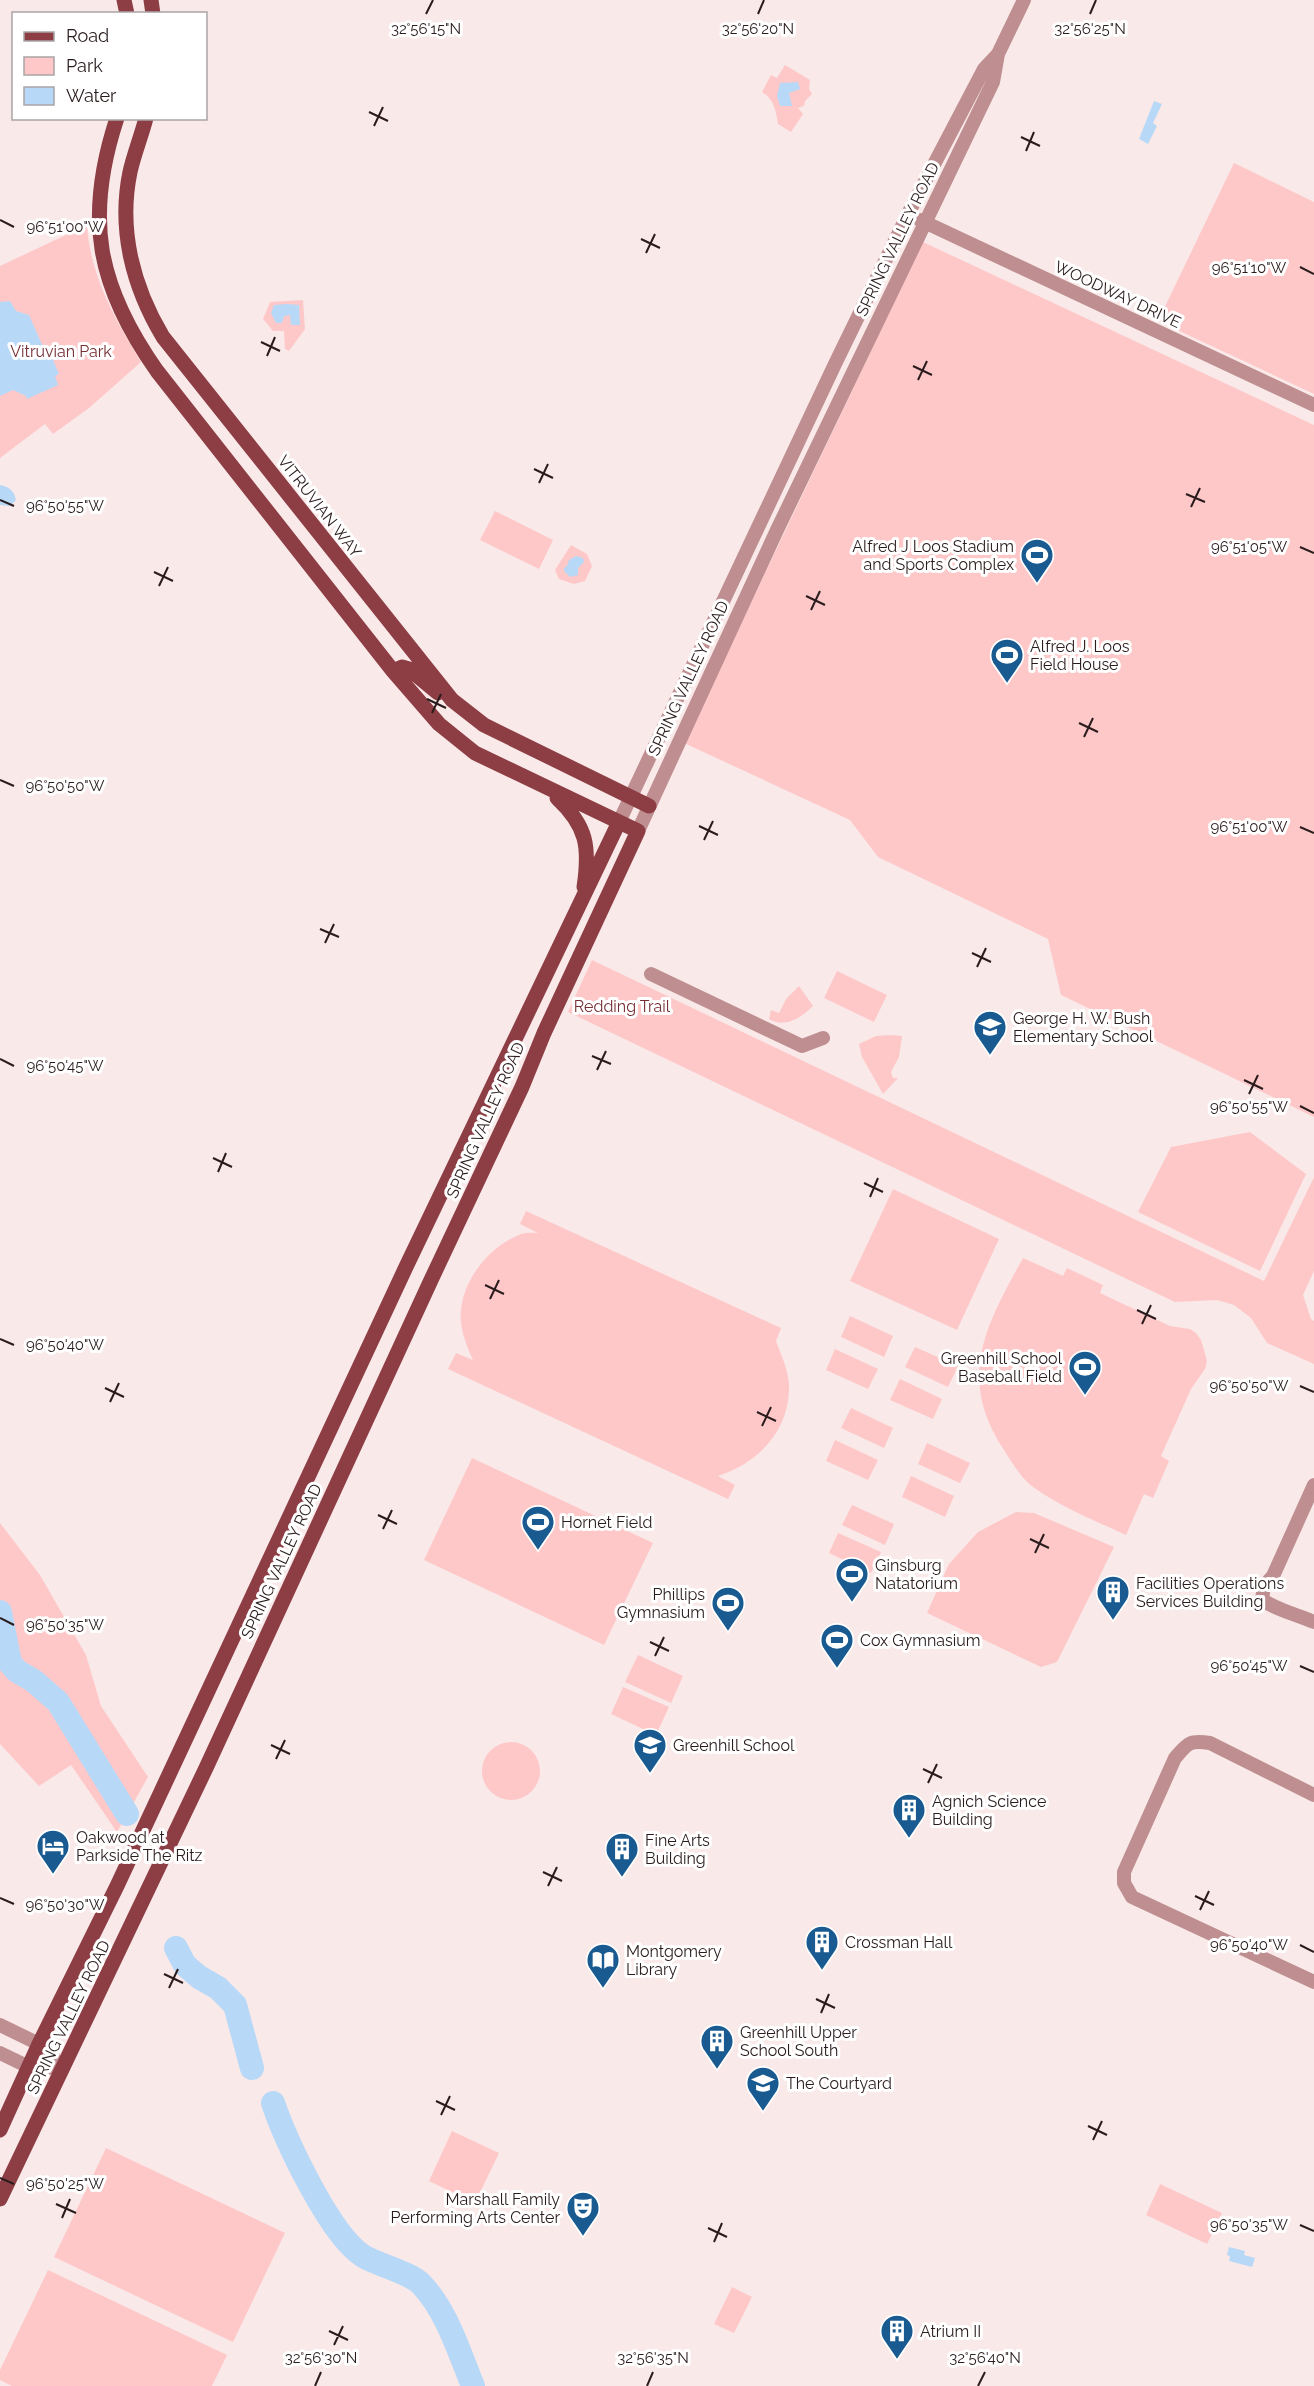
<svg xmlns="http://www.w3.org/2000/svg" width="1314" height="2386" font-family="Raleway,sans-serif">
<style>
.green{fill:#fec8c9}
.water{fill:#b8d8f7}
.lines{fill:none;stroke-linecap:round;stroke-linejoin:round}
.river{stroke:#b8d8f7;stroke-width:24}
.minor{stroke:#be8e90;stroke-width:14}
.major{stroke:#8d3d44;stroke-width:15}
.ticks{fill:none;stroke:#2a1c1d;stroke-width:2}
.labels{text-anchor:middle;stroke-width:6;stroke-linejoin:round;paint-order:stroke}
.street-label{font-size:16px;fill:#2a1c1d;stroke:#fff}
.park-label{font-size:16px;fill:#752f35;stroke:#fff}
.poi-label{font-size:16px;fill:#2a1c1d;stroke:#fff;text-anchor:start}
.ticks-label{font-size:15px;text-anchor:middle;fill:#2a1c1d;stroke:#fff;stroke-width:6;stroke-linejoin:round;paint-order:stroke}
</style>
<rect width="100%" height="100%" fill="#fae9e9"/>
<path class="green" d="M785,65L810,80L809,89L812,94L805,101L804,106L798,108L803,114L791,132L778,124C776,111 774,99 762,92L771,75L777,78Z
M1234,163L1314,202V394L1158,321Z
M87,225C90,275 115,320 141,362L89,408L53,434L45,424L0,458V266Z
M923,242L1314,425V1117L1061,995L1048,939L878,857L850,820L684,743Z
M303,300L305,329L289,351L285,349L284,331H273L263,319L270,302Z
M495,511L553,540L539,569L480,540Z
M571,545L587,554L592,566L585,581L574,584L559,579L555,570Z
M592,960L1264,1281L1314,1177V1271L1303,1295L1311,1319L1314,1321V1364L1267,1343L1251,1318L1234,1305L1217,1300L1175,1302L568,1012Z
M837,971L887,995L874,1022L824,998Z
M799,986L813,1006C802,1017 785,1029 769,1019L771,1010L779,1013L786,999Z
M891,1035L902,1036L899,1057L891,1072L893,1078H898L883,1094L862,1057L859,1044L876,1036Z
M1250,1132L1306,1174L1260,1271L1138,1212L1171,1147Z
M893,1189L999,1239L957,1330L850,1281Z
M526,1211L781,1328L776,1341C781,1355 788,1369 789,1385C790,1430 759,1463 718,1476L735,1485L728,1499L448,1369L456,1353L473,1360C466,1345 459,1327 461,1310C464,1278 490,1246 519,1235C525,1232 532,1233 538,1233L520,1224Z
M1023,1258L1063,1276L1067,1268L1103,1285L1100,1293L1170,1326L1190,1329L1196,1333L1201,1340L1207,1361L1205,1369L1191,1389L1161,1456L1169,1461L1153,1498L1144,1494L1126,1535C1096,1521 1063,1508 1036,1489C1022,1480 1013,1464 1004,1450C956,1378 986,1325 1023,1258Z
M850,1316L893,1336L884,1357L841,1337Z
M915,1347L958,1366L948,1387L905,1367Z
M835,1349L878,1369L868,1389L826,1370Z
M900,1379L942,1399L933,1419L890,1400Z
M851,1408L893,1428L884,1448L841,1428Z
M835,1440L878,1460L868,1480L826,1461Z
M927,1443L970,1463L960,1483L918,1464Z
M472,1458L653,1543L604,1645L424,1560Z
M911,1476L954,1496L945,1517L902,1497Z
M852,1505L894,1524L885,1545L842,1525Z
M1016,1512L1034,1513L1114,1547L1057,1662L1041,1667L927,1613L949,1564L978,1532Z
M0,1523L40,1575L86,1655L101,1706L148,1777L117,1832L71,1765L39,1786L0,1744Z
M838,1533L881,1552L871,1573L829,1553Z
M638,1655L683,1676L671,1703L625,1682Z
M623,1687L669,1707L656,1735L611,1714Z
M482 1771a29 29 0 1 1 58 0a29 29 0 1 1-58 0Z
M452,2131L499,2153L475,2203L429,2181Z
M106,2148L285,2233L233,2342L54,2257Z
M1160,2184L1222,2213L1207,2244L1146,2215Z
M48,2270L227,2355L212,2386H12L0,2380V2370Z
M732,2287L752,2297L734,2333L714,2324Z"/>
<path class="water" d="M798,82L800,89L789,93L792,106H780L777,96L780,83Z
M1154,101L1162,104L1153,123L1157,126L1148,144L1139,139Z
M10,301L16,311L29,315L44,349L48,348L59,374L55,376L58,385L27,399L26,396L13,390L0,396V302Z
M287,304L299,305L300,325H291L290,315L284,316L282,323H276L271,313L274,305Z
M0,485C9,487 14,490 16,500L10,506L0,505Z
M576,556L583,558L584,562L578,568V575L570,577L564,571V568L567,566L569,560Z
M1229,2247L1245,2251L1244,2255L1255,2258L1252,2267L1229,2261L1230,2256L1227,2255Z"/>
<g class="lines">
<path class="river" d="M0,1612L10,1663L17,1671L34,1681L58,1702L127,1814
M176,1948L185,1965L199,1977L218,1988L235,2005L252,2068
M273,2103C286,2141 330,2235 363,2256C378,2265 411,2273 421,2284C447,2311 459,2352 473,2386"/>
<path class="minor" d="M920,220L1314,405
M619,822L835,364L908,214L984,69L998,54
M638,831L777,530L993,82L998,54L1024,0
M651,974L802,1046L823,1038
M1314,1485L1273,1576L1264,1586L1262,1599C1271,1608 1301,1616 1314,1622
M1314,1795L1210,1743C1189,1740 1188,1743 1175,1758L1124,1872V1883L1132,1897L1314,1982
M0,2025L39,2044L63,2068
M0,2053L29,2067L63,2068"/>
<path class="major" d="M124,0L127,14
M151,0L153,14
M146,118C141,137 134,154 130,172C118,230 133,287 163,337L452,700L484,725L649,806
M393,671L402,667L409,669L438,693
M557,798C587,826 590,847 584,887
M0,2130L39,2044L117,1886L405,1269L619,822
M0,2199L206,1768L431,1280L522,1087L544,1033L638,831L475,753L439,724L393,671L157,371C97,286 84,218 117,118"/>
</g>
<path class="ticks" d="M426,14L433,0M758,14L764,0M1090,14L1096,0M369,112L388,121M374,126L383,107M1021,137L1040,146M1026,151L1034,132M0,220L14,227M641,239L660,248M646,253L655,234M1300,267L1314,274M261,342L280,351M267,356L275,337M913,366L932,375M918,380L927,361M534,469L553,478M539,483L548,464M1186,494L1205,502M0,500L14,506M1191,507L1200,488M1300,547L1314,553M154,572L173,581M159,586L168,567M806,596L825,605M811,610L820,591M427,699L446,708M432,713L441,694M1079,723L1098,732M1084,737L1093,718M0,780L14,786M699,826L718,835M1300,827L1314,833M704,840L713,821M320,929L339,937M325,943L334,924M972,953L991,962M977,967L986,948M592,1056L611,1064M0,1059L14,1066M597,1070L606,1051M1244,1080L1263,1089M1249,1094L1258,1075M1300,1106L1314,1113M213,1158L232,1167M218,1172L226,1153M864,1183L883,1192M870,1197L878,1178M485,1285L504,1294M490,1299L499,1280M1137,1310L1156,1319M1142,1324L1151,1305M0,1339L14,1345M1300,1386L1314,1392M105,1388L124,1397M110,1402L119,1383M757,1412L776,1421M762,1426L771,1407M378,1515L397,1524M383,1529L392,1510M1030,1539L1049,1548M1035,1553L1044,1534M0,1618L14,1625M650,1642L669,1651M655,1656L664,1637M1300,1666L1314,1672M271,1745L290,1754M276,1759L285,1740M923,1769L942,1778M928,1783L937,1764M543,1872L562,1881M548,1886L557,1867M1195,1896L1214,1905M0,1898L14,1904M1200,1910L1209,1891M1300,1945L1314,1952M164,1974L183,1983M169,1988L178,1969M816,1999L835,2008M821,2013L829,1994M436,2101L455,2110M441,2115L450,2096M1088,2126L1107,2135M1093,2140L1102,2121M0,2178L14,2184M56,2204L76,2213M62,2218L70,2199M1300,2225L1314,2231M708,2228L727,2237M714,2242L722,2223M329,2331L348,2340M334,2345L343,2326M315,2386L321,2372M647,2386L653,2372M978,2386L985,2372"/>
<defs>
<g id="stadium-pin" transform="scale(1.725)"><path d="M0 17L-7.5 6A9.5 9.5 0 1 1 7.5 6Z" fill="#195a90" stroke="#fff"/><path d="M0-5a6.5 5 0 1 0 0 10a6.5 5 0 1 0 0-10ZM-3.5-1.8h7v3.6h-7Z" fill="#fff"/></g>
<g id="school-pin" transform="scale(1.725)"><path d="M0 17L-7.5 6A9.5 9.5 0 1 1 7.5 6Z" fill="#195a90" stroke="#fff"/><path d="M0-5L7-2L0 1L-7-2ZM-4 1L0 2.5L4 1V4Q0 6-4 4Z" fill="#fff"/></g>
<g id="building-pin" transform="scale(1.725)"><path d="M0 17L-7.5 6A9.5 9.5 0 1 1 7.5 6Z" fill="#195a90" stroke="#fff"/><path d="M-4-6H4V6H1V3H-1V6H-4ZM-2.5-4.3h1.7v1.8h-1.7ZM.8-4.3h1.7v1.8H.8ZM-2.5-1h1.7V.8h-1.7ZM.8-1h1.7V.8H.8Z" fill="#fff"/></g>
<g id="hotel-pin" transform="scale(1.725)"><path d="M0 17L-7.5 6A9.5 9.5 0 1 1 7.5 6Z" fill="#195a90" stroke="#fff"/><path d="M-6-4.5h1.5V1H6V5H4.5V3h-9V5H-6ZM-4 0a1.8 1.8 0 1 1 3.6 0ZM.5 0V-2.5h3Q6-2.5 6 0Z" fill="#fff"/></g>
<g id="library-pin" transform="scale(1.725)"><path d="M0 17L-7.5 6A9.5 9.5 0 1 1 7.5 6Z" fill="#195a90" stroke="#fff"/><path d="M-6-4Q-3-5.5-.7-3.5V5Q-3 3-6 4ZM6-4Q3-5.5 .7-3.5V5Q3 3 6 4Z" fill="#fff"/></g>
<g id="theatre-pin" transform="scale(1.725)"><path d="M0 17L-7.5 6A9.5 9.5 0 1 1 7.5 6Z" fill="#195a90" stroke="#fff"/><path d="M-5-5.5Q0-4 5-5.5V0Q5 5 0 6Q-5 5-5 0ZM-3.3-2.5H-1v1.5H-3.3ZM1-2.5H3.3v1.5H1ZM-2.8 1Q0 5.5 2.8 1Z" fill="#fff"/></g>
</defs>
<g fill-rule="evenodd">
<use href="#stadium-pin" x="1037" y="555"/>
<use href="#stadium-pin" x="1007" y="655"/>
<use href="#school-pin" x="990" y="1027"/>
<use href="#stadium-pin" x="1085" y="1367"/>
<use href="#stadium-pin" x="538" y="1522"/>
<use href="#stadium-pin" x="852" y="1574"/>
<use href="#building-pin" x="1113" y="1592"/>
<use href="#stadium-pin" x="728" y="1603"/>
<use href="#stadium-pin" x="837" y="1640"/>
<use href="#school-pin" x="650" y="1745"/>
<use href="#building-pin" x="909" y="1810"/>
<use href="#hotel-pin" x="53" y="1846"/>
<use href="#building-pin" x="622" y="1849"/>
<use href="#building-pin" x="822" y="1942"/>
<use href="#library-pin" x="603" y="1960"/>
<use href="#building-pin" x="717" y="2041"/>
<use href="#school-pin" x="763" y="2083"/>
<use href="#theatre-pin" x="583" y="2208"/>
<use href="#building-pin" x="897" y="2331"/>
</g>
<g class="labels">
<g class="street-label">
<text transform="translate(897 239) rotate(-64)" y="6">SPRING VALLEY ROAD</text>
<text transform="translate(1118 294) rotate(25)" y="6">WOODWAY DRIVE</text>
<text transform="translate(320 506) rotate(52)" y="6">VITRUVIAN WAY</text>
<text transform="translate(688 678) rotate(-65)" y="6">SPRING VALLEY ROAD</text>
<text transform="translate(485 1120) rotate(-66)" y="6">SPRING VALLEY ROAD</text>
<text transform="translate(281 1561) rotate(-65)" y="6">SPRING VALLEY ROAD</text>
<text transform="translate(68 2017) rotate(-64)" y="6">SPRING VALLEY ROAD</text>
</g>
<g class="park-label">
<text x="61" y="357">Vitruvian Park</text>
<text x="622" y="1012">Redding Trail</text>
</g>
<g class="poi-label">
<text x="1014" y="552" text-anchor="end">Alfred J Loos Stadium<tspan x="1014" dy="18">and Sports Complex</tspan></text>
<text x="1030" y="652">Alfred J. Loos<tspan x="1030" dy="18">Field House</tspan></text>
<text x="1013" y="1024">George H. W. Bush<tspan x="1013" dy="18">Elementary School</tspan></text>
<text x="1062" y="1364" text-anchor="end">Greenhill School<tspan x="1062" dy="18">Baseball Field</tspan></text>
<text x="561" y="1528">Hornet Field</text>
<text x="875" y="1571">Ginsburg<tspan x="875" dy="18">Natatorium</tspan></text>
<text x="1136" y="1589">Facilities Operations<tspan x="1136" dy="18">Services Building</tspan></text>
<text x="705" y="1600" text-anchor="end">Phillips<tspan x="705" dy="18">Gymnasium</tspan></text>
<text x="860" y="1646">Cox Gymnasium</text>
<text x="673" y="1751">Greenhill School</text>
<text x="932" y="1807">Agnich Science<tspan x="932" dy="18">Building</tspan></text>
<text x="76" y="1843">Oakwood at<tspan x="76" dy="18">Parkside The Ritz</tspan></text>
<text x="645" y="1846">Fine Arts<tspan x="645" dy="18">Building</tspan></text>
<text x="845" y="1948">Crossman Hall</text>
<text x="626" y="1957">Montgomery<tspan x="626" dy="18">Library</tspan></text>
<text x="740" y="2038">Greenhill Upper<tspan x="740" dy="18">School South</tspan></text>
<text x="786" y="2089">The Courtyard</text>
<text x="560" y="2205" text-anchor="end">Marshall Family<tspan x="560" dy="18">Performing Arts Center</tspan></text>
<text x="920" y="2337">Atrium II</text>
</g>
</g>
<g class="ticks-label">
<text x="426" y="34">32°56'15"N</text>
<text x="758" y="34">32°56'20"N</text>
<text x="1090" y="34">32°56'25"N</text>
<text x="65" y="232">96°51'00"W</text>
<text x="1249" y="273">96°51'10"W</text>
<text x="65" y="511">96°50'55"W</text>
<text x="1249" y="552">96°51'05"W</text>
<text x="65" y="791">96°50'50"W</text>
<text x="1249" y="832">96°51'00"W</text>
<text x="65" y="1071">96°50'45"W</text>
<text x="1249" y="1112">96°50'55"W</text>
<text x="65" y="1350">96°50'40"W</text>
<text x="1249" y="1391">96°50'50"W</text>
<text x="65" y="1630">96°50'35"W</text>
<text x="1249" y="1671">96°50'45"W</text>
<text x="65" y="1910">96°50'30"W</text>
<text x="1249" y="1950">96°50'40"W</text>
<text x="65" y="2189">96°50'25"W</text>
<text x="1249" y="2230">96°50'35"W</text>
<text x="321" y="2363">32°56'30"N</text>
<text x="653" y="2363">32°56'35"N</text>
<text x="985" y="2363">32°56'40"N</text>
</g>
<rect x="12" y="12" width="195" height="108" fill="#ffffff" stroke="#aaa4a5" stroke-width="1.5"/>
<rect x="24" y="32" width="30" height="9" fill="#8d3d44" stroke="#aaa4a5" stroke-width="1.5"/>
<text x="66" y="42" font-size="18" fill="#2a1c1d">Road</text>
<rect x="24" y="57" width="30" height="18" fill="#fec8c9" stroke="#aaa4a5" stroke-width="1.5"/>
<text x="66" y="72" font-size="18" fill="#2a1c1d">Park</text>
<rect x="24" y="87" width="30" height="18" fill="#b8d8f7" stroke="#aaa4a5" stroke-width="1.5"/>
<text x="66" y="102" font-size="18" fill="#2a1c1d">Water</text>
</svg>
